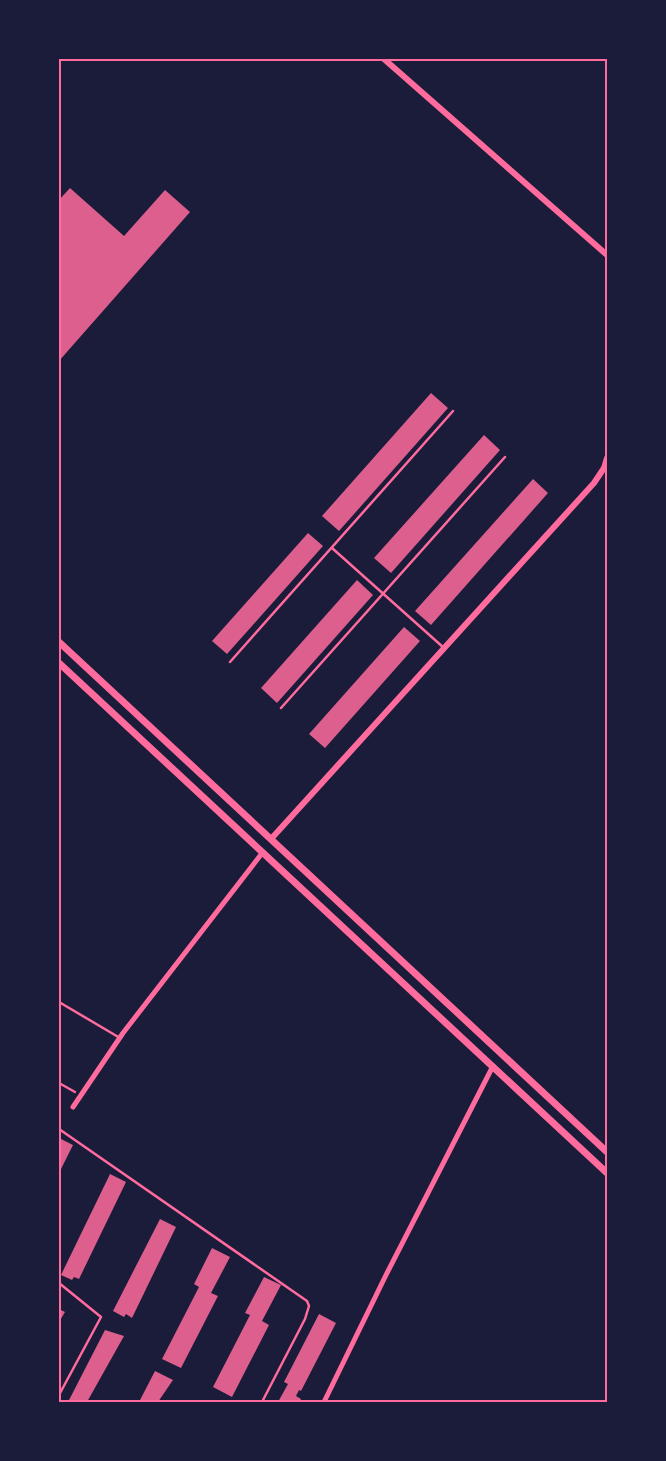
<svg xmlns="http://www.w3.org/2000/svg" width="666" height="1461" font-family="'Sofia Sans Condensed',sans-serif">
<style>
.building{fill:#dd5f8e}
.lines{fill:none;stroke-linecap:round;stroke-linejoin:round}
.path{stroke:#ff6b9d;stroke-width:2.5}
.service{stroke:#ff6b9d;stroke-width:2.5}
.minor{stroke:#ff6b9d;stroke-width:5}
.tertiary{stroke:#ff6b9d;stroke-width:6}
.secondary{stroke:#ff6b9d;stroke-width:7}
.neatline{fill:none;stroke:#ff6b9d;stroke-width:2}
</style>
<rect width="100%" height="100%" fill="#1b1b3a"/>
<path class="building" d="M70,188L124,236L165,190L190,212L59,361V200Z
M431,393L448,408L339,531L322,516Z
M484,435L500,450L391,573L374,558Z
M533,479L548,493L431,625L415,611Z
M308,533L323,546L227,654L212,641Z
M357,580L373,595L277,703L261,688Z
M404,627L420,641L325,748L309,734Z
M59,1138L73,1145L59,1173Z
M110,1174L126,1182L79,1279L74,1277L72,1280L61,1275Z
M160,1219L176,1227L132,1318L126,1314L124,1317L113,1311Z
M212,1248L230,1257L211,1293L218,1296L181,1368L162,1359L199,1287L194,1284Z
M264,1277L281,1285L262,1321L269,1325L232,1397L213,1387L250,1315L245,1313Z
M59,1309L65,1312L59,1322Z
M319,1314L336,1323L301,1391L299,1390L296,1396L301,1399L300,1402H278L288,1384L284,1382Z
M105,1330L124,1336L87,1402H68Z
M155,1371L173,1380L158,1402H139Z"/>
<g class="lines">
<path class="path" d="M59,1083L75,1092"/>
<path class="service" d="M332,548L444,648
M230,662L453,411
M281,708L505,457
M59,1002L120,1038
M59,1129L307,1301L309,1306L305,1319L262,1402
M59,1283L101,1317L59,1395"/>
<path class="minor" d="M73,1107L123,1033L263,852
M324,1402L386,1275L493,1066"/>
<path class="tertiary" d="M384,59L607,255
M271,839L594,483L604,468L607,458"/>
<path class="secondary" d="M59,642L607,1152
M59,663L607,1173"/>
</g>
<rect width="666" height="1461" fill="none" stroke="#1b1b3a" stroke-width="120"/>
<rect x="60" y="60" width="546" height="1341" class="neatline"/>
</svg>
